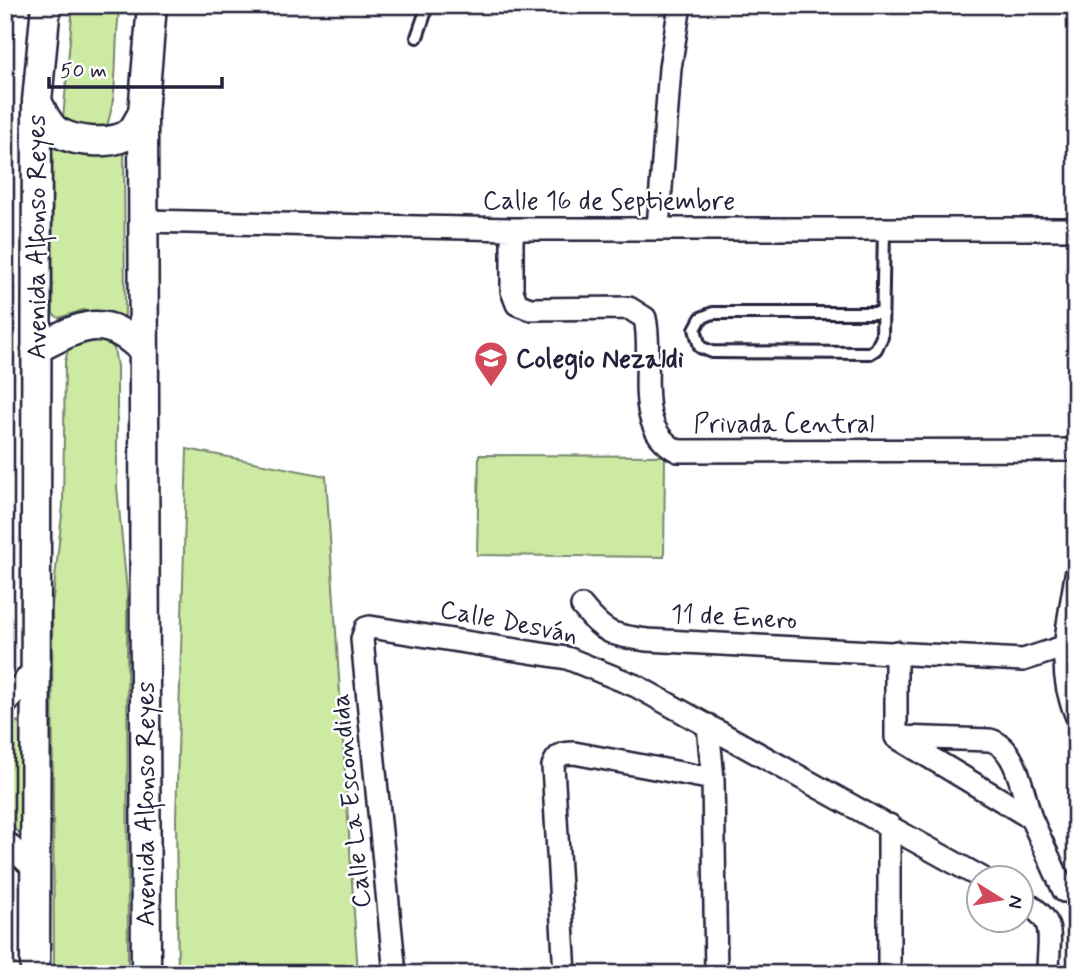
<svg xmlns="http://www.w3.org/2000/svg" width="1081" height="979" font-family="Mynerve,sans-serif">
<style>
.green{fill:#cceaa2;stroke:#77866e;stroke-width:2}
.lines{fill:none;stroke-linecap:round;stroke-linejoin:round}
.service-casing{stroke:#22223b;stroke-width:16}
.minor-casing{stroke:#22223b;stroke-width:26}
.secondary-casing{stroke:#22223b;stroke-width:33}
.service{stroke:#fff;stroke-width:10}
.minor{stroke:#fff;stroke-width:21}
.secondary{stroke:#fff;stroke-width:28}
.labels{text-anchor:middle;stroke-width:5;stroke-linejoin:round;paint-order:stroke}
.street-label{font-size:26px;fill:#22223b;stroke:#fff}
.poi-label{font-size:26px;font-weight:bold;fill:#22223b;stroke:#fff;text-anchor:start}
</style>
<rect width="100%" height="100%" fill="#fff"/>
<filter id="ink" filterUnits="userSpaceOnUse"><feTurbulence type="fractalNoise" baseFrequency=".0143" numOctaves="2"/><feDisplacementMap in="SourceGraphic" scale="14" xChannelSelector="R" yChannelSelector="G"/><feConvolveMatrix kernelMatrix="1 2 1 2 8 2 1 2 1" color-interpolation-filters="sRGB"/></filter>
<g filter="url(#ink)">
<path class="green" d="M5,5H10L6,344H5Z
M73,5H120C113,44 120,92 106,128L81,131L63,119Z
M52,143L124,144L125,315L118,320L83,310L59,318L53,314Z
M81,336L105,337L114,349L117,366V487L127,591L128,974H54L52,607L63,505L65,362L69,346Z
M187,449L326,476L358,974H178L176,819Z
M479,455L665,456L664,557L477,555Z
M18,721L21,727L22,834L5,824V730Z
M5,875L9,878L10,974H5Z"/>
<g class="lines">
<g class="service-casing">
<path id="service" d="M417,37L428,5
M882,313H713L701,318L695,329L700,347L712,352L870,353L876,349L882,337L884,228"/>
</g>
<g class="minor-casing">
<path id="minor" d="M143,221L512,229H1076
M658,228L670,68L680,5
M512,229V291L517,304L530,309L629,308L645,318C655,362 630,427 678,451L1076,450
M1076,575C1069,623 1055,668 1076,715
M582,606C605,634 611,635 647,640L1023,660L1063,647
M896,652V737L1031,818L1064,891
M5,705L34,669
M708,725L713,779L716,974
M899,737L990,740C1017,747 1023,794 1031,818
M5,841L35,870
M1021,900C1059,921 1048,934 1048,974
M395,974L362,639L366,628L370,627L567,658L636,686L982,878
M565,974L553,766C557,755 562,753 574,753L713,779
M889,974V825"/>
</g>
<g class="secondary-casing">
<path id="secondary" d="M37,101C42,111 46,122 55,130C71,142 114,147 131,132C136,127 139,119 143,113
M36,349C79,327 104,310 143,350
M35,974L37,101L46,5
M146,974L143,113L152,5"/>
</g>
<use href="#service" class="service"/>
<use href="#minor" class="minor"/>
<use href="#secondary" class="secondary"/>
</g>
</g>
<defs>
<g id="school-pin" transform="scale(1.75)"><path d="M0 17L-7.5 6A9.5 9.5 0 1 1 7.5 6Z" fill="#d1495b" stroke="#fff"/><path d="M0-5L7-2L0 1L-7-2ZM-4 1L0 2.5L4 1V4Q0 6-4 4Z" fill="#fff"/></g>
</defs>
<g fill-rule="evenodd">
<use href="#school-pin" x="491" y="358"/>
</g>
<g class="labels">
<g class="street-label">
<text x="609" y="209">Calle 16 de Septiembre</text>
<text transform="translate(36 237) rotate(-90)" y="9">Avenida Alfonso Reyes</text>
<text x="784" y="432">Privada Central</text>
<text transform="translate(734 616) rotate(3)" y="9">11 de Enero</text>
<text transform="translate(509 621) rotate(11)" y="9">Calle Desván</text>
<text transform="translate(350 801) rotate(-96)" y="9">Calle La Escondida</text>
<text transform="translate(145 804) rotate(-90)" y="9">Avenida Alfonso Reyes</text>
</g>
<g class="poi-label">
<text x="516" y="367">Colegio Nezaldi</text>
</g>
</g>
<rect width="1081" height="979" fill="none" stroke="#fff" stroke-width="28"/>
<rect x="14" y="14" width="1053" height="951" fill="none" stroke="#22223b" stroke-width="2.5" filter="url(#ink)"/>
<g transform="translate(1000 899) rotate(101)"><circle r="33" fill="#ffffff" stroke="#a7a7b1" stroke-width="2"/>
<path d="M0-5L12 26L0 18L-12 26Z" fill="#d1495b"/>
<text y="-10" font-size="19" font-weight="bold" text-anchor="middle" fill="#22223b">N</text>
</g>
<path d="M49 77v10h173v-10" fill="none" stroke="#22223b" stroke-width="3.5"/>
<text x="60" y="77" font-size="21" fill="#22223b" stroke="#ffffff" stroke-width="5" paint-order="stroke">50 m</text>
</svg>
